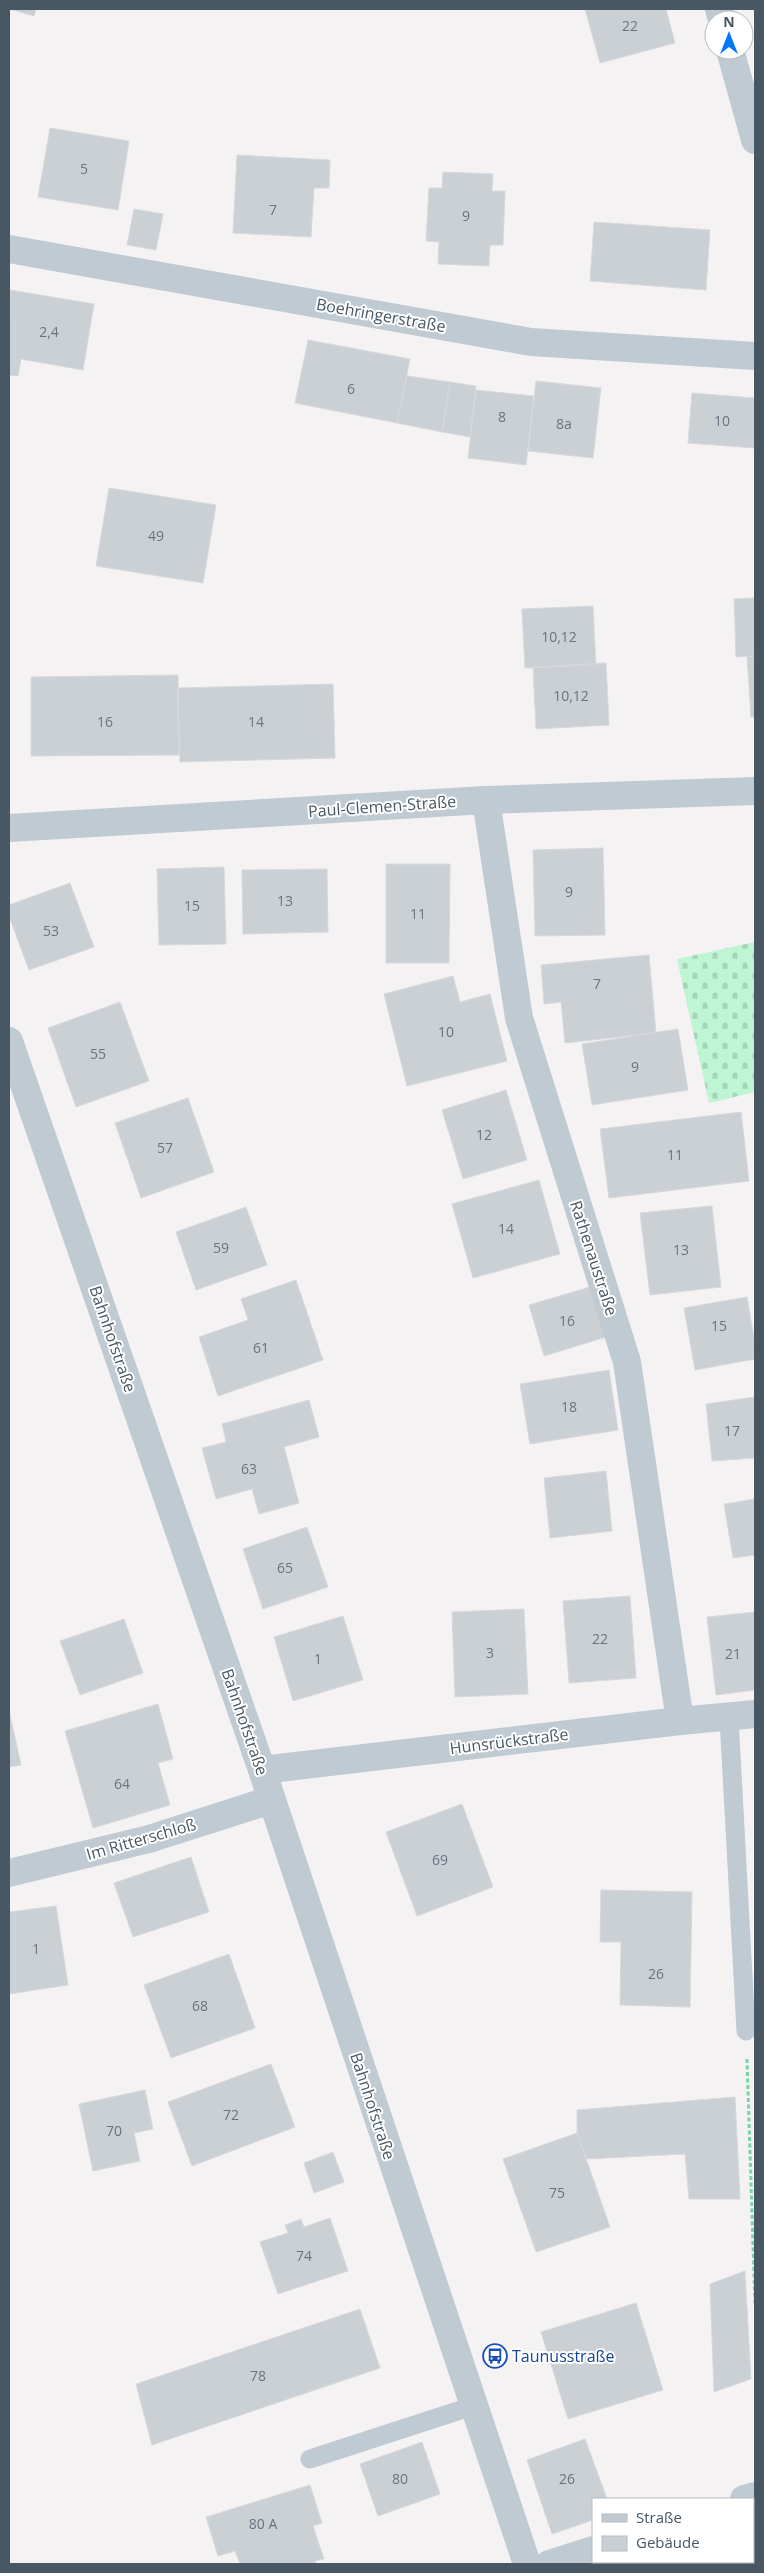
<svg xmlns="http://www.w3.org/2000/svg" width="764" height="2573" font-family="'Open Sans',sans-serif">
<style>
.cemetery{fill:url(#cemetery-stones)}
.building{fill:#cbd0d5;stroke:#d6d9de}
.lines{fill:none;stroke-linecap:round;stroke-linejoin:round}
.path{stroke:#71d8a3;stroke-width:3;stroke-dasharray:4 2.5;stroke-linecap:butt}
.service{stroke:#bfcad3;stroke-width:19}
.minor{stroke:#bfcad3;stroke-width:28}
.tertiary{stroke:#bfcad3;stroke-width:28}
.labels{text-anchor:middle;stroke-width:4;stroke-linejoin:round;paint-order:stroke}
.number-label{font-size:14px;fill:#687580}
.street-label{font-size:16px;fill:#475763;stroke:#fff}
.transit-label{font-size:16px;fill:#164399;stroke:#fff;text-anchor:start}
</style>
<defs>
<pattern id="cemetery-stones" width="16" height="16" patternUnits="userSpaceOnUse" patternTransform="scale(1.25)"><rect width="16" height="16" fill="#bef5d2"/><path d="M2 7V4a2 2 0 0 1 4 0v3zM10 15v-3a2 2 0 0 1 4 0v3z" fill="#a5d4b7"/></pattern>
</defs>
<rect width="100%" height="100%" fill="#f5f2f3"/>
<path class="cemetery" d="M755,942V1092L709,1103L677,959Z"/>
<path class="building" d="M10,9H36L34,16Z
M585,9H666L675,43L600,63Z
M50,128L129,141L118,210L38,197Z
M237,155L330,160L329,188H314L311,237L233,233Z
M443,172L493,174L492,191H505L503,245H490L489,266L438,264L439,242L426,241L429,188H442Z
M134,209L163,214L156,250L127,245Z
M594,222L710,230L706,290L590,281Z
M10,290L94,304L83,370L21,359L18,376L9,375Z
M308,340L410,359L397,423L295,403Z
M407,376L450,382L442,432L397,423Z
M536,381L601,388L593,458L528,451Z
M450,382L476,386L470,437L442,432Z
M476,390L534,396L526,465L468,458Z
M692,393L755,398V448L688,443Z
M109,488L216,505L203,583L96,566Z
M755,598V656L736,657L734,599Z
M593,606L596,665L525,668L522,609Z
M747,656H755V717H751Z
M606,663L609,725L536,729L533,667Z
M178,675L179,755L31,756V677Z
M333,684L335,758L180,762L177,688Z
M603,848L605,935L535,936L533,850Z
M386,864H450L449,963H386Z
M224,867L226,944L159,945L157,869Z
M327,869L328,932L243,934L242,870Z
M70,883L94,947L29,970L9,916V905Z
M649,955L656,1033L565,1043L561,1002L544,1004L541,965Z
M453,976L460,1002L490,994L507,1061L407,1086L384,994Z
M120,1002L149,1081L76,1107L48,1028Z
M678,1029L688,1090L592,1105L582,1044Z
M506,1090L527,1160L463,1179L442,1110Z
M188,1098L214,1172L141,1198L115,1123Z
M741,1112L749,1181L609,1198L600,1129Z
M539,1180L560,1254L473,1278L452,1204Z
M712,1206L721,1287L650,1295L640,1213Z
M246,1207L267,1265L196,1290L176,1232Z
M296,1280L323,1360L218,1396L199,1337L248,1320L241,1299Z
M590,1287L606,1337L544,1356L529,1305Z
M747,1297L755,1344V1359L695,1370L684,1308Z
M609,1370L618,1430L530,1444L520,1384Z
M755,1397V1458L712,1461L706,1404Z
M309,1400L319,1437L284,1447L299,1503L259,1514L252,1489L216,1499L202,1448L226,1442L222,1424Z
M606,1471L612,1531L550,1538L544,1478Z
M755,1499V1555L733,1558L724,1504Z
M307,1527L328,1587L263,1609L243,1549Z
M630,1596L636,1678L569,1683L563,1601Z
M524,1609L528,1694L455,1697L452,1612Z
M755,1612V1690L716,1695L707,1617Z
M343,1616L363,1680L293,1701L274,1637Z
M124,1619L143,1673L80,1695L60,1641Z
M158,1704L173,1759L158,1763L170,1805L93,1828L65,1731Z
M9,1710L21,1765L9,1767Z
M462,1804L493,1887L417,1916L386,1832Z
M191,1857L209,1912L133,1937L114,1883Z
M601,1890L692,1892L690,2007L620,2005L621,1942H600Z
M56,1906L68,1985L9,1994V1912Z
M229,1954L255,2028L171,2058L144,1985Z
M271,2064L295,2127L192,2166L168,2102Z
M145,2090L153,2129L134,2133L140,2161L93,2171L79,2104Z
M735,2097L740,2199H689L685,2154L586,2159L577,2133V2110Z
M577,2133L610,2227L536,2252L503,2159Z
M333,2152L344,2182L314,2193L304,2163Z
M330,2218L348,2271L278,2294L260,2242L288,2233L285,2225L301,2219L304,2227Z
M745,2271L751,2379L714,2392L710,2284Z
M636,2303L663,2390L568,2419L541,2332Z
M360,2309L380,2368L152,2445L136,2384Z
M585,2439L607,2499H593V2520L552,2534L527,2460Z
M422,2442L440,2494L378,2516L360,2464Z
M310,2485L322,2523L313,2526L324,2559L315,2561L316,2564H240L235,2551L218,2556L206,2517Z
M656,2562H730L731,2564H649Z"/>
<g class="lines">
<path class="path" d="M747,2059L755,2306"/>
<path class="service" d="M729,1718L746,2031
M310,2459L473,2406
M751,2562L752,2564"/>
<path class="minor" d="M719,9L722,20
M730,50L755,140
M9,249L531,342L755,356
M486,800L519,1018L627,1362L680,1721
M9,828L486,800L755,791
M262,1770L680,1721L755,1714
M9,1873L149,1839L271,1800
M744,2499L755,2496
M549,2564L593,2550"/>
<path class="tertiary" d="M9,1041L262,1770L527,2564"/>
</g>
<defs>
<g id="bus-ring" transform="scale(1.25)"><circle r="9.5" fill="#fff" stroke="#1a4fb4" stroke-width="1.5"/><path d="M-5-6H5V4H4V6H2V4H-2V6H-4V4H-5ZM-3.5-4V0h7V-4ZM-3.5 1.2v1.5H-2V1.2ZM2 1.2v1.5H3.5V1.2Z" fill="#1a4fb4"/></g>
</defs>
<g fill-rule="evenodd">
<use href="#bus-ring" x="495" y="2356"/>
</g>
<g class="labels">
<g class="number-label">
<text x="630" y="31">22</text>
<text x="84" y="174">5</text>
<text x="273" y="215">7</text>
<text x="466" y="221">9</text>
<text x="49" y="337">2,4</text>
<text x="351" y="394">6</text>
<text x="502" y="422">8</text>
<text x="722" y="426">10</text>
<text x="564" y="429">8a</text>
<text x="156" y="541">49</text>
<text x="559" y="642">10,12</text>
<text x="571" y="701">10,12</text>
<text x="105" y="727">16</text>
<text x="256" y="727">14</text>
<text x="569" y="897">9</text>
<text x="285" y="906">13</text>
<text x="192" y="911">15</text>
<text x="418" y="919">11</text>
<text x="51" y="936">53</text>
<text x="597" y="989">7</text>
<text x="446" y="1037">10</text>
<text x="98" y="1059">55</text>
<text x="635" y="1072">9</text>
<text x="484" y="1140">12</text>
<text x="165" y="1153">57</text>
<text x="675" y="1160">11</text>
<text x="506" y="1234">14</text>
<text x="221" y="1253">59</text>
<text x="681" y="1255">13</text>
<text x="567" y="1326">16</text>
<text x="719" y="1331">15</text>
<text x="261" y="1353">61</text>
<text x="569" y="1412">18</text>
<text x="732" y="1436">17</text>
<text x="249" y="1474">63</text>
<text x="285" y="1573">65</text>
<text x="600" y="1644">22</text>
<text x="490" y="1658">3</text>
<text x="733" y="1659">21</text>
<text x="318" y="1664">1</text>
<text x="122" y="1789">64</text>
<text x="440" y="1865">69</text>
<text x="36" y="1954">1</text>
<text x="656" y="1979">26</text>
<text x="200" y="2011">68</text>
<text x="231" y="2120">72</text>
<text x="114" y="2136">70</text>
<text x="557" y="2198">75</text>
<text x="304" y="2261">74</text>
<text x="258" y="2381">78</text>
<text x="400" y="2484">80</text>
<text x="567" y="2484">26</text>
<text x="263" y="2529">80 A</text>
</g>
<g class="street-label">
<text transform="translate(381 315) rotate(10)" y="6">Boehringerstraße</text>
<text transform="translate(382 806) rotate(-4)" y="6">Paul-Clemen-Straße</text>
<text transform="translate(594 1258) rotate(72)" y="6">Rathenaustraße</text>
<text transform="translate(113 1339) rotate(71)" y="6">Bahnhofstraße</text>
<text transform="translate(245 1722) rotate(71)" y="6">Bahnhofstraße</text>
<text transform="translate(509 1741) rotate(-7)" y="6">Hunsrückstraße</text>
<text transform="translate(141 1839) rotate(-16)" y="6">Im Ritterschloß</text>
<text transform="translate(373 2106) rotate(72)" y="6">Bahnhofstraße</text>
</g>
<g class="transit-label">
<text x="512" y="2362">Taunusstraße</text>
</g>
</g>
<rect width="764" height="2573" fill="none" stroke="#475763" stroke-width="20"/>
<rect x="592" y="2498" width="162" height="65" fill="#ffffff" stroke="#b5bcc1"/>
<rect x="602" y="2514" width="25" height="8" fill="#bfcad3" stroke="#b5bcc1"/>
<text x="636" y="2523" font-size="15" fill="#475763">Straße</text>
<rect x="602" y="2536" width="25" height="15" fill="#cbd0d5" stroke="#b5bcc1"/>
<text x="636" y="2548" font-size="15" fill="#475763">Gebäude</text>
<g transform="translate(729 35)"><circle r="24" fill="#ffffff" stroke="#b5bcc1"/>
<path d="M0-4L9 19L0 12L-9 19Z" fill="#0577fc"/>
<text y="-8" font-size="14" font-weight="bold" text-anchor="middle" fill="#475763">N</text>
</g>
</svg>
